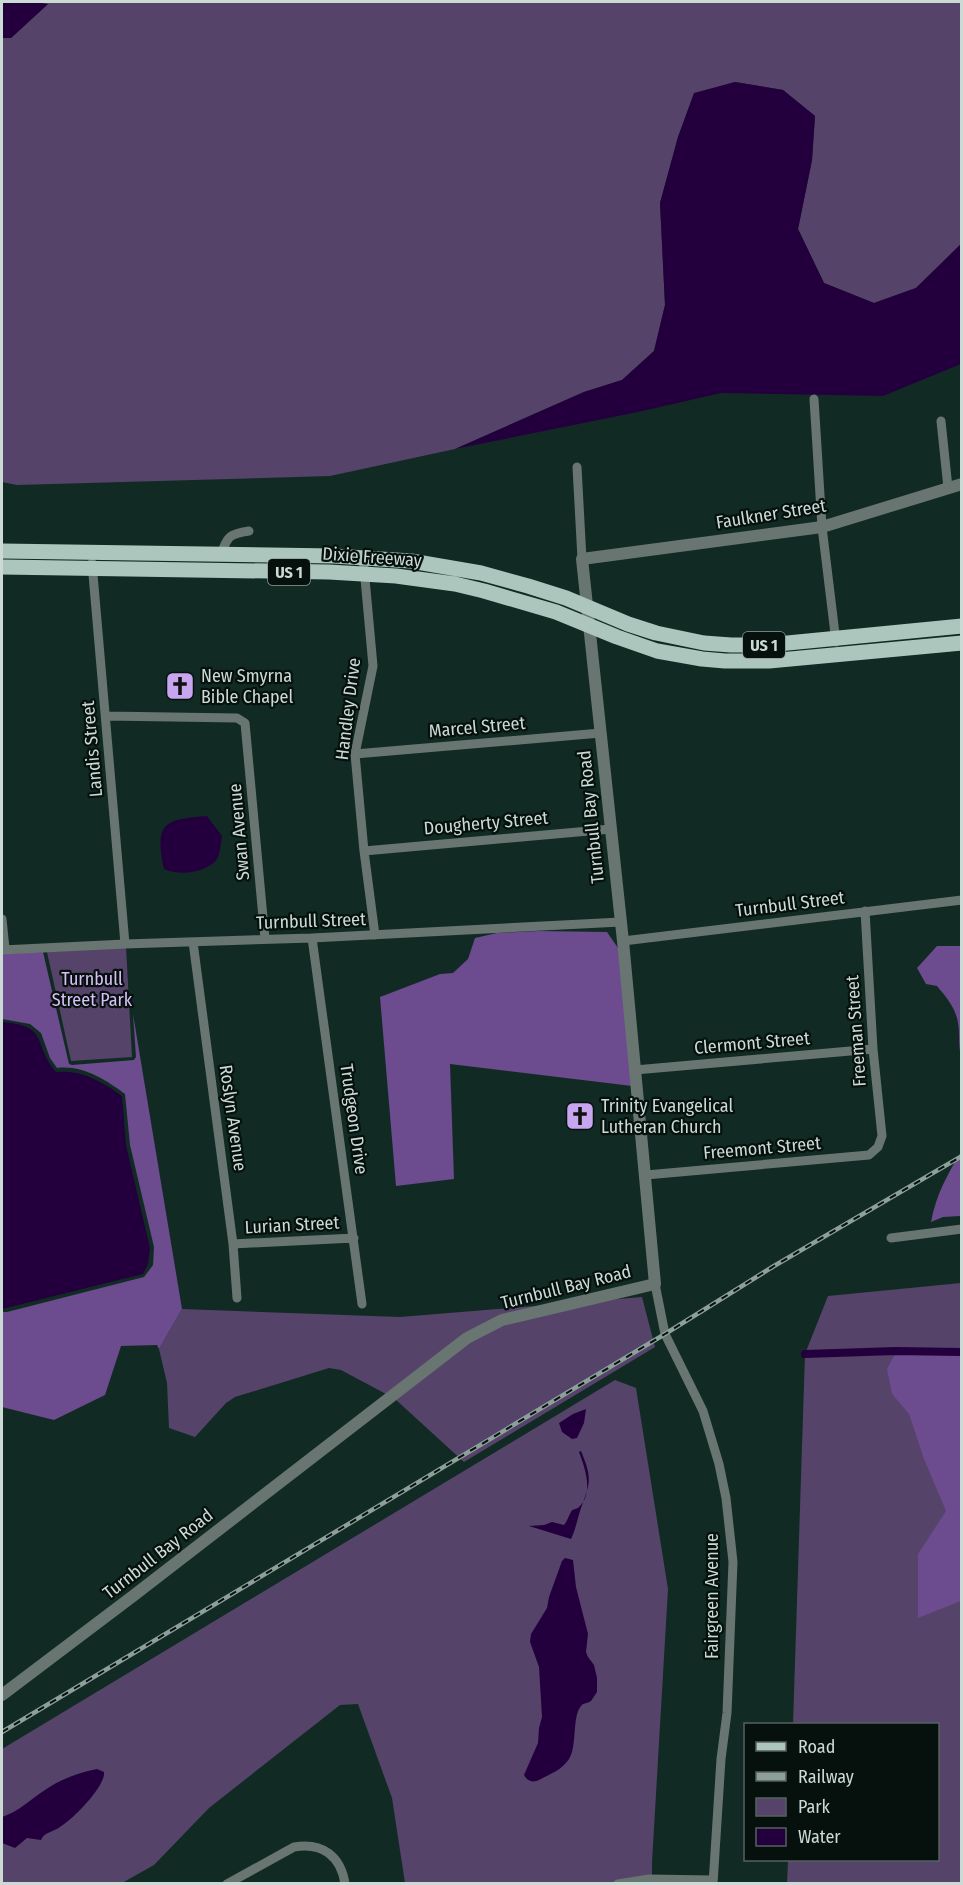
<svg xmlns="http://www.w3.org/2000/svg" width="963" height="1885" font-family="'Fira Sans Condensed',sans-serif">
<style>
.green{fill:#55436a}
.forest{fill:#6c4b8e}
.water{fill:#23003d}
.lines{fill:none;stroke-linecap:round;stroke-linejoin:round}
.canal{stroke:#23003d;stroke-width:8}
.minor{stroke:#697571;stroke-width:9}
.tertiary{stroke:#697571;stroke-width:12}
.primary{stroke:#acc6bd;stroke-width:15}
.rail-casing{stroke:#8c9f99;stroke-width:4.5}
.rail{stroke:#06110e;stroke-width:2;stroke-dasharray:7;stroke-linecap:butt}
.labels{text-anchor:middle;stroke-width:4.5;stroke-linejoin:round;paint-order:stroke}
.shield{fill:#06110e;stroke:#909e99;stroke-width:1.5}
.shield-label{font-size:16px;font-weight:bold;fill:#cbdad5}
.street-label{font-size:18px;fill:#cbdad5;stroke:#06110e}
.poi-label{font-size:18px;fill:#cbdad5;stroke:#06110e;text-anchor:start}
.park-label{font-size:18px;fill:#d9bff9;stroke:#06110e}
</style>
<rect width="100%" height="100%" fill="#112b24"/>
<path class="green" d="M32,2H961V244L916,288L874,303L824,283L798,229L812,160L815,116L783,90L735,82L694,94L678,137L660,203L665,305L654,351L622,380L584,392L455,449L330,476L17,485L2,482V38H11L48,4Z
M126,947L132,1057L71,1061L47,952Z
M961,1283V1883L787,1884L788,1860H938V1724H793L805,1354L828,1296Z
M642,1297L655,1347L464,1462L395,1399L470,1342L504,1323L607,1300Z
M547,1305L500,1316L386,1394L341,1370L329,1368L235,1397L226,1403L195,1437L169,1428L167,1383L159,1349L182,1309L400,1317Z
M615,1380L636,1388L668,1589L652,1862V1883H405L392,1798L358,1704L340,1705L209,1808L154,1865L122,1883H2V1749Z"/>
<path class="forest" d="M539,931L607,932L618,948L632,1086L450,1064L454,1179L396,1186L380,997L440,974L453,973L468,959L475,938L497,933Z
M937,946H961V1056C958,1044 960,1034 958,1023C956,1008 946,997 937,986L926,984L917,968Z
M43,952L69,1064L72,1065L134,1060L136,1057L133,1014L182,1309L159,1349L157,1345L121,1346L105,1395L54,1420L2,1407V1312H7L144,1277L153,1265L154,1247L130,1145L125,1094C106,1080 83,1065 57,1068L50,1058L41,1033L30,1024L2,1019V954Z
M961,1152V1216L943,1217L931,1222C936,1195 947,1175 961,1152Z
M895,1351L961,1352V1601L918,1618V1554L946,1511L924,1459L909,1414L892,1394L887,1369L894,1356Z"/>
<path class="water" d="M2,2H32L48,4L11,38H2Z
M735,82L783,90L815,116L812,160L798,229L824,283L874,303L916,288L961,244V364L883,396L721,393L638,412L455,449L584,392L622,380L654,351L665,305L660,203L678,137L694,93Z
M207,816L222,836C221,843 220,854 217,859C207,873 179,876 164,869C154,823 164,819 207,816Z
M2,1022C50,1026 32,1043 56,1072C82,1070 101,1081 122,1096L126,1145L150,1248L148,1264L143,1274L2,1309Z
M586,1409L584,1423L577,1438L572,1439L562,1432L559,1423L573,1414Z
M581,1451C593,1480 590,1483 580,1511C577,1521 575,1531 571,1539L529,1526L544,1525L552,1522L564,1525C568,1520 568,1517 571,1512C573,1508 576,1510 579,1507C594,1493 585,1468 579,1452Z
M565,1558L573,1560L576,1587L588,1634L586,1652L588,1657L594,1665L597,1678V1692L591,1701C588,1703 585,1703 583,1704C571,1713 578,1746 569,1759C562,1770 550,1774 539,1780C533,1783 527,1781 524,1775L538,1743L539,1728L542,1717L539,1667L530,1642L531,1634L547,1608L549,1597L562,1561Z
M97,1769L104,1772C106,1786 72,1820 60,1827C53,1832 44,1832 41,1840L27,1838L15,1848L2,1843V1817C18,1812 31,1799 45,1790C61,1779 78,1773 97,1769Z"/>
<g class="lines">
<path class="canal" d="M805,1354L895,1351L962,1352"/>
<path class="minor" d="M814,399L822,527L836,642
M941,421L948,488
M577,467L582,559
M221,554C228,536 229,534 249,531
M363,557L373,666L355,754L364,851L375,935
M92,563L125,944
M106,716L237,718L245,723L265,939
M355,754L601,733
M364,851L611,829
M2,919L5,949
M312,938L362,1304
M623,941L962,900
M193,942L233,1244L237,1298
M2,950L125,944L312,938L621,922
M635,1070L873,1049
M646,1175L869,1155L878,1147L882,1136L873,1049L865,911
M891,1238L962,1229
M233,1244L354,1238
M655,1284L665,1334L703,1411L719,1464L726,1498L733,1562L727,1713L721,1759L713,1884
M227,1884L294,1847C322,1842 341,1856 345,1884
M618,1884L649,1879L713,1880"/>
<path class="tertiary" d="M2,1695L133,1596L467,1338L502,1320L655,1284L623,941L582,559L822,527L962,484"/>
<path class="primary" d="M2,551L334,556L411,561L481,573L528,586L566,598L628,624L656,633L704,643L731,645H767L962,626
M2,567L329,572L396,576L455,584L484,591L556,612L617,637L657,651L702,659L725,661H769L962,643"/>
<g class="rail-casing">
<path id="rail" d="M2,1732L665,1334L774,1266L962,1156"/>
</g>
<use href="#rail" class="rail"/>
</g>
<defs>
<g id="church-square" transform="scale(1.5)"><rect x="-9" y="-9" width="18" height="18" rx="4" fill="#c7a6ef" stroke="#06110e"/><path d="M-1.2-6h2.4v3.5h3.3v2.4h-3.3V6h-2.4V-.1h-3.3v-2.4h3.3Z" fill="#111"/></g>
</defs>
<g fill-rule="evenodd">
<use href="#church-square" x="180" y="686"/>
<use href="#church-square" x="580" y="1116"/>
</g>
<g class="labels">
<g class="shield">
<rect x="268" y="559" width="42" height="26" rx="4.5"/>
<rect x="743" y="632" width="42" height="26" rx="4.5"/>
</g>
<g class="shield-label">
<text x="289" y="578">US 1</text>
<text x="764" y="651">US 1</text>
</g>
<g class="street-label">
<text transform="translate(771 514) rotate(-9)" y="6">Faulkner Street</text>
<text transform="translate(372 557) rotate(4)" y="6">Dixie Freeway</text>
<text transform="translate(348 709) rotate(-83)" y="6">Handley Drive</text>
<text transform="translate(477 727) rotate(-5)" y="6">Marcel Street</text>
<text transform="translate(92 749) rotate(-95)" y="6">Landis Street</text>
<text transform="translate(591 817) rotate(-96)" y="6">Turnbull Bay Road</text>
<text transform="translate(486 823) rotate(-5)" y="6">Dougherty Street</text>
<text transform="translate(239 832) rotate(-95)" y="6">Swan Avenue</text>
<text transform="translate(790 904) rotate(-7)" y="6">Turnbull Street</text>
<text transform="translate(311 921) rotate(-2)" y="6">Turnbull Street</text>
<text transform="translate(856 1031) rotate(-94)" y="6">Freeman Street</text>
<text transform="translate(752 1043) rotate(-5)" y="6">Clermont Street</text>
<text transform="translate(233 1118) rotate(82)" y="6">Roslyn Avenue</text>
<text transform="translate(354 1119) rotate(82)" y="6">Trudgeon Drive</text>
<text transform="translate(762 1148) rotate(-5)" y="6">Freemont Street</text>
<text transform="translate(292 1225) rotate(-3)" y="6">Lurian Street</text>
<text transform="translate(566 1287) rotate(-14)" y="6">Turnbull Bay Road</text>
<text transform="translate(158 1554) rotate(-38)" y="6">Turnbull Bay Road</text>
<text transform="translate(712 1596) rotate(-90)" y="6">Fairgreen Avenue</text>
</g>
<g class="poi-label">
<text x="201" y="682">New Smyrna<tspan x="201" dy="21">Bible Chapel</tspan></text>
<text x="601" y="1112">Trinity Evangelical<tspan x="601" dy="21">Lutheran Church</tspan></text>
</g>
<g class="park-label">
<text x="92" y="985">Turnbull<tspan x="92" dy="21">Street Park</tspan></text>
</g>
</g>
<rect width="963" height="1885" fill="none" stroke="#cbdad5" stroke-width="6"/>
<rect x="744" y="1723" width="195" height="138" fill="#06110e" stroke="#55615e" stroke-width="1.5"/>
<rect x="756" y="1742" width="30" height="9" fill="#acc6bd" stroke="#55615e" stroke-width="1.5"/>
<text x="798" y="1753" font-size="18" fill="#cbdad5">Road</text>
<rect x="756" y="1772" width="30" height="9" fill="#8c9f99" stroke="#55615e" stroke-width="1.5"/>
<text x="798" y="1783" font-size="18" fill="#cbdad5">Railway</text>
<rect x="756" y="1798" width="30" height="18" fill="#55436a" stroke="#55615e" stroke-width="1.5"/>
<text x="798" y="1813" font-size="18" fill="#cbdad5">Park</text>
<rect x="756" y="1828" width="30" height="18" fill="#23003d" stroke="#55615e" stroke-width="1.5"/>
<text x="798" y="1843" font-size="18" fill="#cbdad5">Water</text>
</svg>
